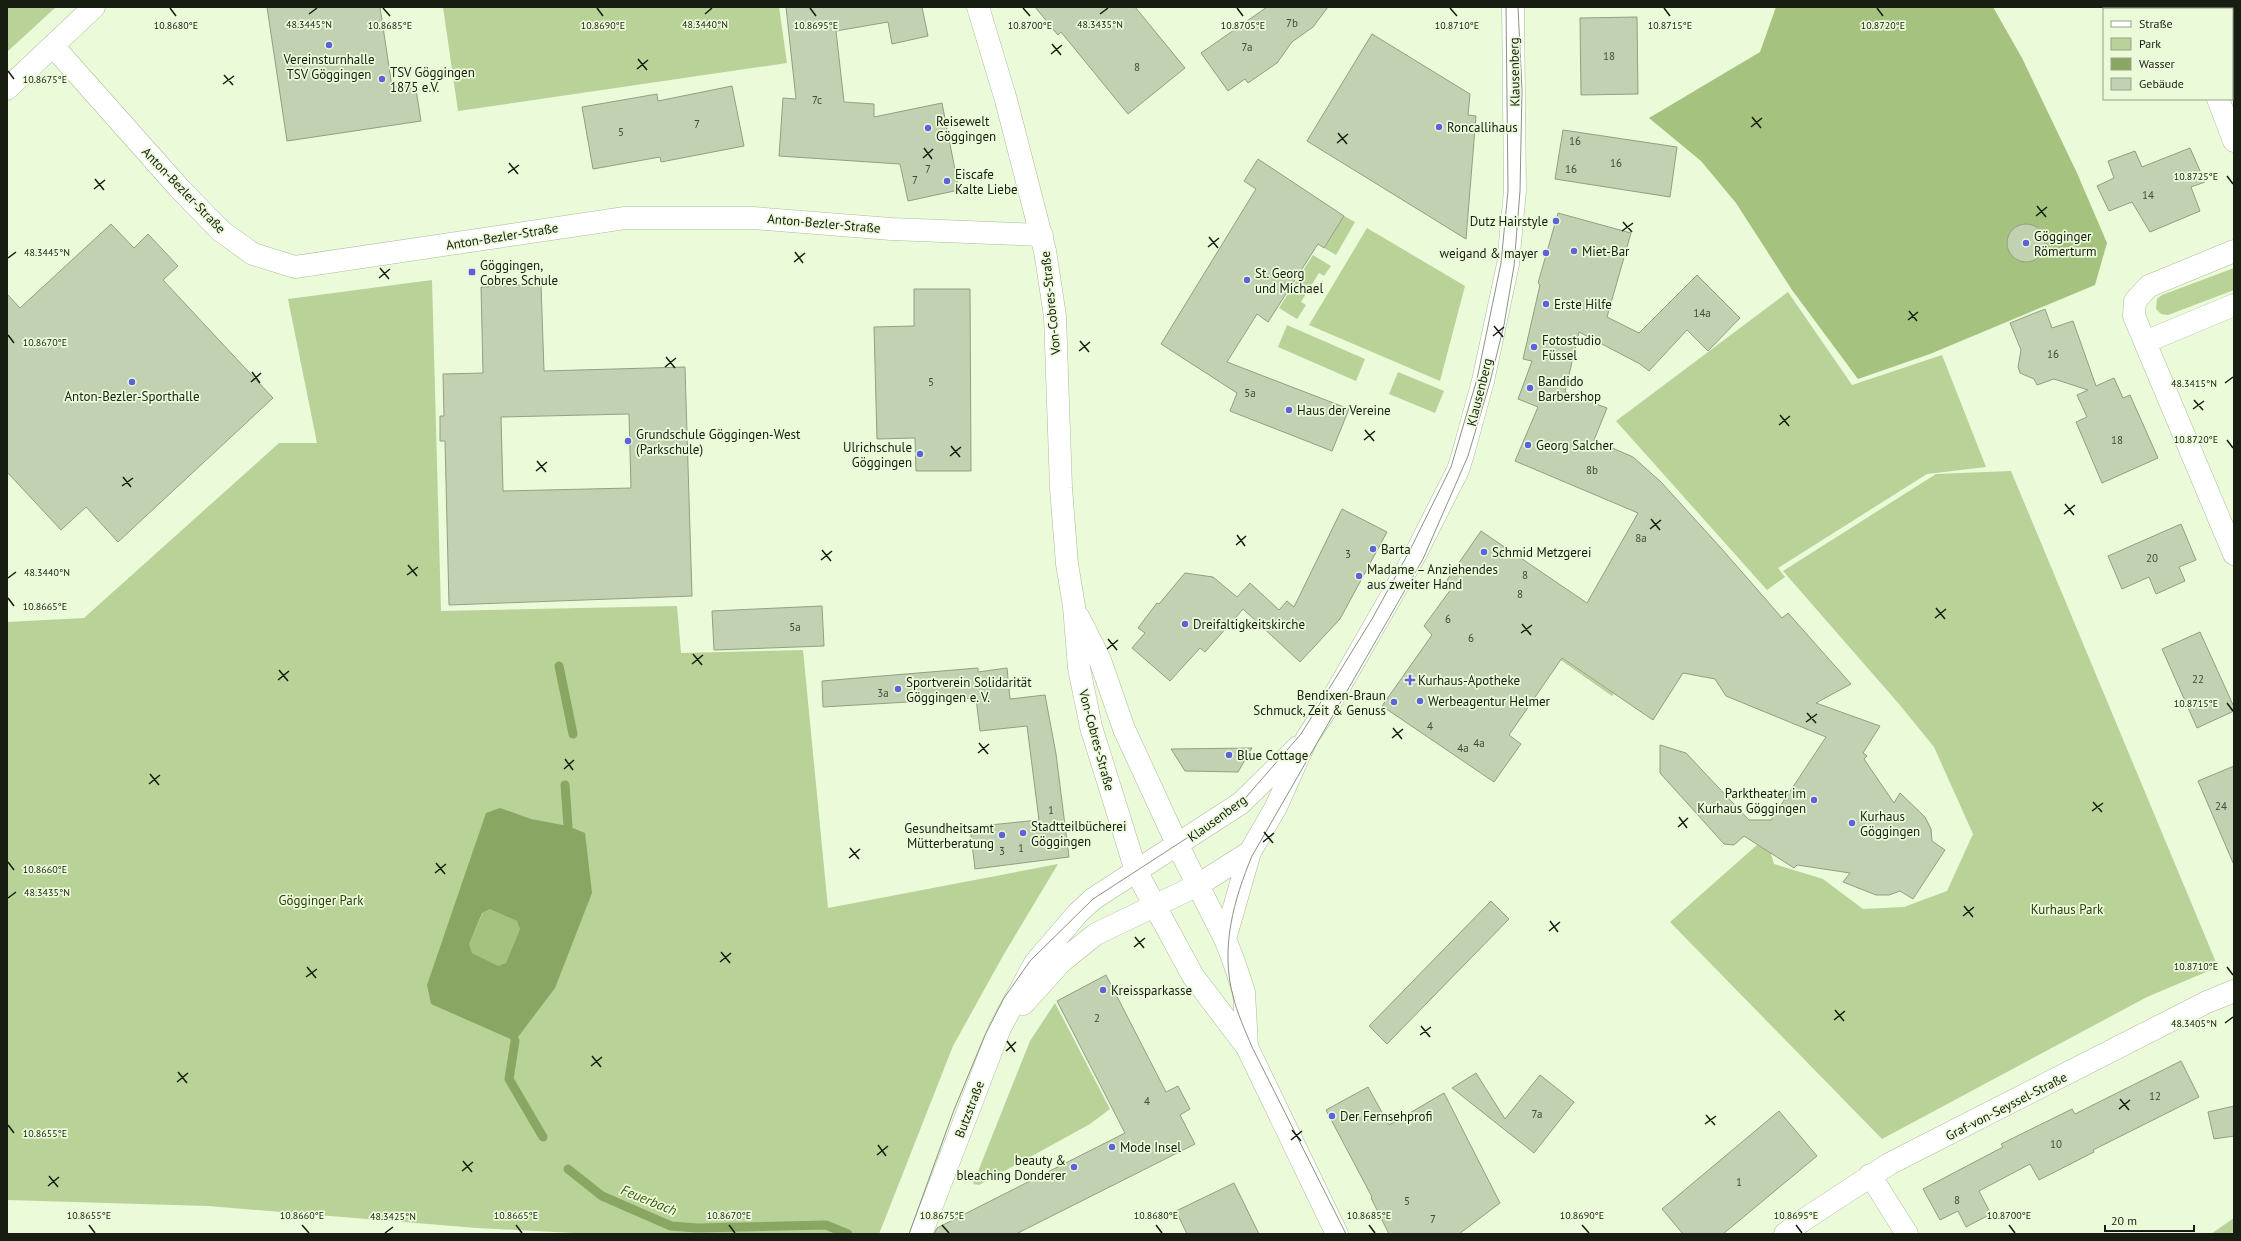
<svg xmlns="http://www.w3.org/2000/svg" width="2241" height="1241" font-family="'PT Sans',sans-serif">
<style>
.green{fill:#b9d298}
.forest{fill:#a5c27e}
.water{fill:#8aa663;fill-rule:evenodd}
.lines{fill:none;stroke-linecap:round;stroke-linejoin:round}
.stream{stroke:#8aa663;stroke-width:9}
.building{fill:#c2d1b1;stroke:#92a081;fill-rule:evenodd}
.minor-casing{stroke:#adbb9b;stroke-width:23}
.tertiary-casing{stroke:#adbb9b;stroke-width:23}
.minor{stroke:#fff;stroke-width:22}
.tertiary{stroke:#fff;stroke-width:22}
.tram{stroke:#89947d;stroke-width:1}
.ticks{fill:none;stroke:#181d11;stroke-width:1.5}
.poi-dot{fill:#5e62da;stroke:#ebfad9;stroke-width:1.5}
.labels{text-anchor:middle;stroke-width:3.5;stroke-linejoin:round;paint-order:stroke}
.number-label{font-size:11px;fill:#424a39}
.poi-label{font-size:13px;fill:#181d11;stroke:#ebfad9;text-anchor:start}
.street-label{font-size:13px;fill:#181d11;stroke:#ebfad9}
.park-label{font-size:13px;fill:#2c3e0b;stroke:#ebfad9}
.water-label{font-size:14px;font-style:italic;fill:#415a10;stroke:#ebfad9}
.ticks-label{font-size:10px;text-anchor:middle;fill:#181d11;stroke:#ebfad9;stroke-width:3.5;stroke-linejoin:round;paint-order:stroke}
</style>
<rect width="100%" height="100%" fill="#ebfad9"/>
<path class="green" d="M7,7H56L7,52Z
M443,7H779L787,63L458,111Z
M1344,216L1355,222L1336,255L1324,248Z
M1367,228L1465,286L1440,381L1309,325Z
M1313,255L1331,266L1324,276L1319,273L1301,302L1306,305L1297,319L1279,308Z
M2234,268V290L2168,315L2161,314L2156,309L2157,299L2162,295Z
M432,280L441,611L677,606L681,653L803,650L828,908L1058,864L1004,954L953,1046L879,1234H592L477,1228L208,1206L7,1200V622L84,618L279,443H317L288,299Z
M1788,292L1852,385L1942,355L1986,467L1927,474L1778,568L1785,577L1767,590L1616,421Z
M1287,325L1365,359L1356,381L1278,347Z
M1398,372L1444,391L1435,413L1389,394Z
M2011,471L2218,967L2147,997L1882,1139L1670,922L1766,837L1774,864L1823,879L1863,909L1904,907L1947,891L1973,834L1934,747L1899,704L1783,571L1936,474Z
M1478,602L1614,694L1612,696Z
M1055,1003L1110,1109L1090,1124L979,1185L973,1184L1030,1041Z
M2234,1218V1234H2211Z"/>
<path class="forest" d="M1776,7H1993L2022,58L2077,173L2107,243L2095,285L1930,354L1858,379L1792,290L1736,203L1701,161L1649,118L1760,52Z
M490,909L517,921L520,929L506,963L497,966L472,953L469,944L483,913Z"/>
<path class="water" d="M500,808L531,819L568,826L585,833L592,893L555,988L515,1041L431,1004L427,985L486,813ZM490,909L517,921L520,929L506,963L498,966L472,953L469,944L482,913Z"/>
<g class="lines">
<path class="stream" d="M559,666L573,734
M565,785L568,826
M515,1041L509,1079L543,1137
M568,1169L602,1196L671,1226L697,1228L826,1225L848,1234"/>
</g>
<path class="building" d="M267,7H380L392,87L415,83L421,121L287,141Z
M786,7H922L928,36L892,44L888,22L836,31L844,102L874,104V117L942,103L959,190L908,201L900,164L779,156L783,98L796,99Z
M1035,7H1135L1185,68L1128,114L1061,32L1058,35Z
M1267,7H1328L1313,27L1292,42L1277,63L1248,83L1245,79L1228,91L1201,53Z
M1637,17L1638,94L1581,95L1580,18Z
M1372,34L1470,94L1468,115L1476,116L1466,239L1307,141Z
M732,86L744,146L661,162L660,157L593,169L582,107L657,94L658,101Z
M1563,130L1677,147L1670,197L1555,179Z
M2190,148L2205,182L2191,187L2200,211L2150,232L2132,202L2109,211L2097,186L2114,178L2108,161L2135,151L2142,167Z
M1258,159L1344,216L1324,248L1318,244L1268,322L1257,314L1227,362L1349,409L1332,451L1230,411L1237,393L1161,344L1256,189L1244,181Z
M1558,213L1631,233L1607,317L1639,333L1697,275L1740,318L1708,351L1687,330L1649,371L1640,364L1579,332L1565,392L1607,408L1594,440L1633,457L1661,482L1721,548L1782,618L1788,613L1851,684L1816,703L1880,726L1863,753L1867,756L1864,759L1894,803L1900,793L1925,817L1931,829L1932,841L1945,850L1913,899L1900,891L1889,895H1876L1843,882L1850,873L1797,865L1794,868L1744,836L1734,845L1724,844L1660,773V745L1686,753L1749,820H1771L1826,737L1726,696L1715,679L1683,673L1653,720L1562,658L1509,735L1521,744L1494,782L1382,706L1432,635L1424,626L1454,585L1447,580L1481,531L1587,603L1638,513L1515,461L1538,407L1518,399L1532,361L1523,359L1540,285L1538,283Z
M2007 243a19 19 0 1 1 38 0a19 19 0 1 1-38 0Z
M111,224L134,248L148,234L178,266L163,280L273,398L118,542L86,507L61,530L7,472V294L20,308Z
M541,284L544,371L685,367L692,596L449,605L445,441H440V416H444L443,374L483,373L481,287ZM629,414L631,488L503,491L501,417Z
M914,289H970L971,471H916L915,438L877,439L874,327L914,326Z
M2045,309L2052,328L2073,321L2096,386L2114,378L2123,398L2130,395L2158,458L2102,483L2076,422L2087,417L2077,395L2088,390L2054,379L2037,385L2034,379L2020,373L2018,367L2021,350L2010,323Z
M1342,509L1387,532L1340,619L1300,662L1243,609L1205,652L1200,648L1170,681L1132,648L1145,633L1138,628L1157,603L1159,604L1185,573L1213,577L1237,597L1250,583L1279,610L1287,601L1294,607Z
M2181,524L2196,560L2179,567L2185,581L2156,594L2149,577L2122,589L2108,556Z
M822,606L824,646L714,650L712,611Z
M2200,632L2234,707V711L2197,728L2162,649Z
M978,668V672L1007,668L1010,699L1045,695L1056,754L1069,857L975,869L970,827L1039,820L1027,726L980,731L976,698L823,707L822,681Z
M1252,748L1238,772L1185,771L1171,749Z
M2234,766V865L2198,781Z
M1491,901L1509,919L1387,1044L1369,1026Z
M1106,975L1166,1092L1178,1086L1190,1109L1180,1115L1195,1144L1016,1234H934L937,1228L1125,1133L1057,1001Z
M2181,1061L2199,1097L2093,1150L2094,1152L2039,1180L2030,1164L1979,1191L1991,1214L1966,1227L1958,1211L1940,1220L1923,1189L2003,1147L2001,1144L2072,1109L2075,1114Z
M1476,1073L1505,1119L1540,1075L1574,1102L1534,1153L1452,1088Z
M1368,1087L1389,1125L1444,1093L1500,1203L1459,1234H1389L1371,1198L1372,1197L1326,1110Z
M2234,1106V1136L2214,1139L2208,1112Z
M1779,1111L1817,1156L1723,1234H1683L1662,1209Z
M1234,1183L1259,1234H1187L1176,1211Z"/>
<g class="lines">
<g class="minor-casing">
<path id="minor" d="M2182,7L2183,9
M53,46L180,189L221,231L253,254L295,267L625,218H753L891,229L1042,235
M7,89L94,7
M2218,99L2234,141
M2234,251L2149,286L2135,301L2134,316L2234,554
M2145,342L2234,305
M1870,1175L1907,1234
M1785,1234L1802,1221L1889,1164L2207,1002L2234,991"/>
</g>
<g class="tertiary-casing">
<path id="tertiary" d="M978,7L1006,100L1045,251L1055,316L1061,488L1067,564L1074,606L1079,668L1091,727L1136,871L1193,976L1247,1047L1337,1234
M1079,618L1100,660L1124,729L1178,846L1225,939L1233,959L1244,992L1247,1047
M1225,939L1250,852L1276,807L1307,738L1329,705L1415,555L1458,470L1463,454L1483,381L1508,264L1515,191L1513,7
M1023,1004L1061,962L1096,934L1198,885L1250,852
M921,1234L1000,1028L1035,963L1077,914L1093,899L1241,803L1298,747"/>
</g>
<use href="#minor" class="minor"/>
<use href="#tertiary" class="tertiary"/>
<path class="tram" d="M909,1234L954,1110L985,1035L1004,998L1030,961L1093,899L1241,803L1301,734L1372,619L1409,552L1451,467L1477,379L1501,263L1508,191L1506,7
M1346,1234L1252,1047C1245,1030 1237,1013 1233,996C1220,948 1234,899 1252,856L1423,559L1468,456L1490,382L1504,325L1514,266L1520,191L1522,90L1518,7"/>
</g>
<path class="ticks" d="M170,8L176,16M383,8L390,16M597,8L603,16M810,8L816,16M1023,8L1030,16M1237,8L1243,16M1450,8L1457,16M1664,8L1670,16M1877,8L1883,16M309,14L317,8M705,14L712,8M1100,14L1108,8M1052,44L1061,55M1051,54L1062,45M638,59L647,70M637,69L648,60M8,71L14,79M224,75L233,85M223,84L234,76M1752,117L1761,128M1751,127L1762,118M1338,133L1347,144M1337,143L1348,134M924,148L932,159M923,158L933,149M509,163L518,174M508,173L519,165M2227,176L2233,184M95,179L104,190M94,189L105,180M2037,206L2046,217M2036,216L2047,207M1623,222L1632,232M1622,231L1633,223M1209,237L1218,248M1208,247L1219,238M795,252L803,263M8,258L16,252M794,262L805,253M380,268L389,279M379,278L390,269M1909,311L1917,321M1908,320L1918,312M1494,326L1503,337M8,335L14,343M1493,336L1504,327M1080,341L1089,352M1079,351L1090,342M666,357L675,368M665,367L676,358M252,372L260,383M251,382L261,373M2225,383L2233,377M2194,400L2203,410M2193,409L2204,401M1780,415L1789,426M1779,425L1790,416M1365,430L1374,441M1364,440L1375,431M2227,440L2233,448M951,446L960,457M950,456L961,447M537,461L546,472M536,471L547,462M123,477L131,487M122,486L133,478M2065,504L2074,515M2064,514L2075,505M1651,519L1660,530M1650,529L1661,520M1237,535L1245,546M1236,545L1246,536M822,550L831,561M821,560L832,551M408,565L417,576M407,575L418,567M8,578L16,572M8,598L14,606M1936,608L1945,619M1935,618L1946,609M1522,624L1531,635M1521,633L1532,625M1108,639L1117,650M1107,649L1118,640M693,654L702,665M692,664L703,655M279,670L288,681M278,680L289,671M2227,703L2233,711M1807,713L1816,723M1806,722L1817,714M1393,728L1402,739M1392,738L1403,729M979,743L988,754M978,753L989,744M565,759L573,770M564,769L574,760M150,774L159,785M149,784L160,775M2093,802L2102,812M2092,811L2103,803M1679,817L1687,828M1678,827L1688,818M1264,832L1273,843M1263,842L1274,833M850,848L859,859M849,858L860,849M8,862L14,870M436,863L445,874M435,873L446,864M8,898L16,892M1964,906L1973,917M1963,916L1974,907M1550,921L1558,932M1549,931L1560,922M1135,937L1144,948M1134,947L1145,938M721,952L730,963M720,962L731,953M307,967L316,978M2227,967L2233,975M306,977L317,969M1835,1010L1844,1021M1834,1020L1845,1011M2225,1023L2233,1017M1421,1026L1430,1037M1420,1035L1431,1027M1007,1041L1015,1052M1006,1051L1016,1042M592,1056L601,1067M591,1066L602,1057M178,1072L187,1083M177,1082L188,1073M2120,1099L2129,1110M2119,1109L2130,1100M1706,1115L1715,1125M1705,1124L1716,1116M8,1125L14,1133M1292,1130L1301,1141M1291,1140L1302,1131M878,1145L886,1156M877,1155L888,1146M463,1161L472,1172M462,1171L473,1162M49,1176L58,1187M48,1186L59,1177M89,1225L95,1233M302,1225L309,1233M516,1225L522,1233M729,1225L735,1233M942,1225L949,1233M1156,1225L1162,1233M1369,1225L1375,1233M1582,1225L1589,1233M1796,1225L1802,1233M2009,1225L2015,1233M385,1233L393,1227"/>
<g class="poi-dot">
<circle cx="329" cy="45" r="4"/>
<circle cx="382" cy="79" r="4"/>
<circle cx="1439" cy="127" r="4"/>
<circle cx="928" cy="128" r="4"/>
<circle cx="947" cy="181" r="4"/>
<circle cx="1556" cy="221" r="4"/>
<circle cx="2026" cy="243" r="4"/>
<circle cx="1574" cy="251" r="4"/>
<circle cx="1546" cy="253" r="4"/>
<rect x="468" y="268" width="8" height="8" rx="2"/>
<circle cx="1247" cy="280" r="4"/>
<circle cx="1546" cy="304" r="4"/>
<circle cx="1534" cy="347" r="4"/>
<circle cx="132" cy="382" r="4"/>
<circle cx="1530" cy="388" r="4"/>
<circle cx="1289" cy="410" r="4"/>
<circle cx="628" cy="441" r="4"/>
<circle cx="1528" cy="445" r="4"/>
<circle cx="920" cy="454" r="4"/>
<circle cx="1373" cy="549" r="4"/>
<circle cx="1484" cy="552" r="4"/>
<circle cx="1359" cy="576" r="4"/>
<circle cx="1185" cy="624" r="4"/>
<path d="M1408 674h4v4h4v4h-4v4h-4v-4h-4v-4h4z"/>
<circle cx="898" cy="689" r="4"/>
<circle cx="1420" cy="701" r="4"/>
<circle cx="1394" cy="702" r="4"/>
<circle cx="1229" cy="755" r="4"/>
<circle cx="1814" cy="800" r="4"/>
<circle cx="1852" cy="823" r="4"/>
<circle cx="1023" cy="833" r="4"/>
<circle cx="1002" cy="835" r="4"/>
<circle cx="1103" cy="990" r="4"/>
<circle cx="1332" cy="1116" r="4"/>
<circle cx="1112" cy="1147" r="4"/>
<circle cx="1074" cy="1167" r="4"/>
</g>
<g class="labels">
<g class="number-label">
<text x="1292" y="27">7b</text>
<text x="1247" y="51">7a</text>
<text x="1609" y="60">18</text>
<text x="1137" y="71">8</text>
<text x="817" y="104">7c</text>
<text x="697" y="128">7</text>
<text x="621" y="136">5</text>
<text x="1575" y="145">16</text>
<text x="1616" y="167">16</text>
<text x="928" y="173">7</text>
<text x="1571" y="173">16</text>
<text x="915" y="184">7</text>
<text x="2148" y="199">14</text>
<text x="1702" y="317">14a</text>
<text x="2053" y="358">16</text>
<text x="931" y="386">5</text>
<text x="1250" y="397">5a</text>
<text x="2117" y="444">18</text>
<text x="1592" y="474">8b</text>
<text x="1641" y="542">8a</text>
<text x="1348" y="558">3</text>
<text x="2152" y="562">20</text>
<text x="1525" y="579">8</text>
<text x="1520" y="598">8</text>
<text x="1448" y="623">6</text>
<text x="795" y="631">5a</text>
<text x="1471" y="642">6</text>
<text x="2198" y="683">22</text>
<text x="883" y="697">3a</text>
<text x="1430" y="730">4</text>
<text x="1479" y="747">4a</text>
<text x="1463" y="752">4a</text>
<text x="2221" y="810">24</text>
<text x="1051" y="814">1</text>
<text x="1021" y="852">1</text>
<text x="1002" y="855">3</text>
<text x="1097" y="1022">2</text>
<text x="2155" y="1100">12</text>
<text x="1147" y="1105">4</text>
<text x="1537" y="1118">7a</text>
<text x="2056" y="1148">10</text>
<text x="1739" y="1186">1</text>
<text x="1957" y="1204">8</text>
<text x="1407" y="1205">5</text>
<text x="1433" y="1223">7</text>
</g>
<g class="poi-label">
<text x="329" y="64" text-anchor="middle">Vereinsturnhalle<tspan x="329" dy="15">TSV Göggingen</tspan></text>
<text x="390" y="77">TSV Göggingen<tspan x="390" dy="15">1875 e.V.</tspan></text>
<text x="936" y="126">Reisewelt<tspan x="936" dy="15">Göggingen</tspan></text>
<text x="1447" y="132">Roncallihaus</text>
<text x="955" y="179">Eiscafe<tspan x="955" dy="15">Kalte Liebe</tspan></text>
<text x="1548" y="226" text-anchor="end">Dutz Hairstyle</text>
<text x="2034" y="241">Gögginger<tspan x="2034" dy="15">Römerturm</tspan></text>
<text x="1582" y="256">Miet-Bar</text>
<text x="1538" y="258" text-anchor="end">weigand &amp; mayer</text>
<text x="480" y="270">Göggingen,<tspan x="480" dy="15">Cobres Schule</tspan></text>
<text x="1255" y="278">St. Georg<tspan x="1255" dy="15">und Michael</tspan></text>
<text x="1554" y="309">Erste Hilfe</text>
<text x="1542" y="345">Fotostudio<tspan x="1542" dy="15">Füssel</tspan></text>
<text x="1538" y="386">Bandido<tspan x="1538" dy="15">Barbershop</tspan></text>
<text x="132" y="401" text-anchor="middle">Anton-Bezler-Sporthalle</text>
<text x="1297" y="415">Haus der Vereine</text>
<text x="636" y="439">Grundschule Göggingen-West<tspan x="636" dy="15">(Parkschule)</tspan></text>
<text x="1536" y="450">Georg Salcher</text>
<text x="912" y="452" text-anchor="end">Ulrichschule<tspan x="912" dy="15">Göggingen</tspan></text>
<text x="1381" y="554">Barta</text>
<text x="1492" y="557">Schmid Metzgerei</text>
<text x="1367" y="574">Madame – Anziehendes<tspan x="1367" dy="15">aus zweiter Hand</tspan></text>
<text x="1193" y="629">Dreifaltigkeitskirche</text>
<text x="1418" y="685">Kurhaus-Apotheke</text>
<text x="906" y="687">Sportverein Solidarität<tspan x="906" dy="15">Göggingen e. V.</tspan></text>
<text x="1386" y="700" text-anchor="end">Bendixen-Braun<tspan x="1386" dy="15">Schmuck, Zeit &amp; Genuss</tspan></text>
<text x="1428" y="706">Werbeagentur Helmer</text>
<text x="1237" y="760">Blue Cottage</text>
<text x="1806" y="798" text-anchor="end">Parktheater im<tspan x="1806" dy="15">Kurhaus Göggingen</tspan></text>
<text x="1860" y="821">Kurhaus<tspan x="1860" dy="15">Göggingen</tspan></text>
<text x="1031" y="831">Stadtteilbücherei<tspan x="1031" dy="15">Göggingen</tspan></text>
<text x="994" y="833" text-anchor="end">Gesundheitsamt<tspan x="994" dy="15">Mütterberatung</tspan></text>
<text x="1111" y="995">Kreissparkasse</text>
<text x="1340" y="1121">Der Fernsehprofi</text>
<text x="1120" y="1152">Mode Insel</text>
<text x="1066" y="1165" text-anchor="end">beauty &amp;<tspan x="1066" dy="15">bleaching Donderer</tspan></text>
</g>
<g class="street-label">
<text transform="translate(1514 72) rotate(-91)" y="5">Klausenberg</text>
<text transform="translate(184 190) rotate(46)" y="5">Anton-Bezler-Straße</text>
<text transform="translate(824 223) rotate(5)" y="5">Anton-Bezler-Straße</text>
<text transform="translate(502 236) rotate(-9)" y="5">Anton-Bezler-Straße</text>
<text transform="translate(1050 303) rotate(-96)" y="5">Von-Cobres-Straße</text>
<text transform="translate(1479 392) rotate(-76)" y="5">Klausenberg</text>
<text transform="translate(1097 740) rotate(75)" y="5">Von-Cobres-Straße</text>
<text transform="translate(1217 818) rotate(-36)" y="5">Klausenberg</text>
<text transform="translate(2006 1106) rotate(-27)" y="5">Graf-von-Seyssel-Straße</text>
<text transform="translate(969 1109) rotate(-69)" y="5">Butzstraße</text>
</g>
<g class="park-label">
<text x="321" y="905">Gögginger Park</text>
<text x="2067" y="914">Kurhaus Park</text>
</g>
<g class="water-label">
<text transform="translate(649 1200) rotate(22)" y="5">Feuerbach</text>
</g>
</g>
<g class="ticks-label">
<text x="309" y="28">48.3445°N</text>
<text x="705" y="28">48.3440°N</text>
<text x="1100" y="28">48.3435°N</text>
<text x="1457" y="29">10.8710°E</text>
<text x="1883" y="29">10.8720°E</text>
<text x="176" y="29">10.8680°E</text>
<text x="390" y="29">10.8685°E</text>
<text x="603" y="29">10.8690°E</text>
<text x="816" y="29">10.8695°E</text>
<text x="1030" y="29">10.8700°E</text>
<text x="1243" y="29">10.8705°E</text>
<text x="1670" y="29">10.8715°E</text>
<text x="45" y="83">10.8675°E</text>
<text x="2196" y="180">10.8725°E</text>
<text x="47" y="256">48.3445°N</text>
<text x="45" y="346">10.8670°E</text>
<text x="2194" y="387">48.3415°N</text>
<text x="2196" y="443">10.8720°E</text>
<text x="47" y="576">48.3440°N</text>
<text x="45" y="610">10.8665°E</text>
<text x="2196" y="707">10.8715°E</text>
<text x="45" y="873">10.8660°E</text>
<text x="47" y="896">48.3435°N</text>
<text x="2196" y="970">10.8710°E</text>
<text x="2194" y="1027">48.3405°N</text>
<text x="45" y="1137">10.8655°E</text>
<text x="89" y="1219">10.8655°E</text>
<text x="302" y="1219">10.8660°E</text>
<text x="516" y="1219">10.8665°E</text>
<text x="729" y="1219">10.8670°E</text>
<text x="942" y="1219">10.8675°E</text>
<text x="1156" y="1219">10.8680°E</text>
<text x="1369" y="1219">10.8685°E</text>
<text x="1582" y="1219">10.8690°E</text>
<text x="1796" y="1219">10.8695°E</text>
<text x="2009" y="1219">10.8700°E</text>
<text x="393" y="1220">48.3425°N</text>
</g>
<rect width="2241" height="1241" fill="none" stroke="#181d11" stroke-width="16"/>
<rect x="2103" y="8" width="130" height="92" fill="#ebfad9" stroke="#97a289"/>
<rect x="2111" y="21" width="20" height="6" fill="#ffffff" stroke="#97a289"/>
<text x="2139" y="28" font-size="12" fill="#181d11">Straße</text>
<rect x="2111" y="38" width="20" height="12" fill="#b9d298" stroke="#97a289"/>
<text x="2139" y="48" font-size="12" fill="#181d11">Park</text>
<rect x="2111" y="58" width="20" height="12" fill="#8aa663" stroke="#97a289"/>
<text x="2139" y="68" font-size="12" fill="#181d11">Wasser</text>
<rect x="2111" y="78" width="20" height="12" fill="#c2d1b1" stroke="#97a289"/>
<text x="2139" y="88" font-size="12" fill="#181d11">Gebäude</text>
<path d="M2105 1225v6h89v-6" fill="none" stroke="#181d11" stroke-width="2"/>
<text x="2111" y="1225" font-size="12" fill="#181d11" stroke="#ebfad9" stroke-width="3" paint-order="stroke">20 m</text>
</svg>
